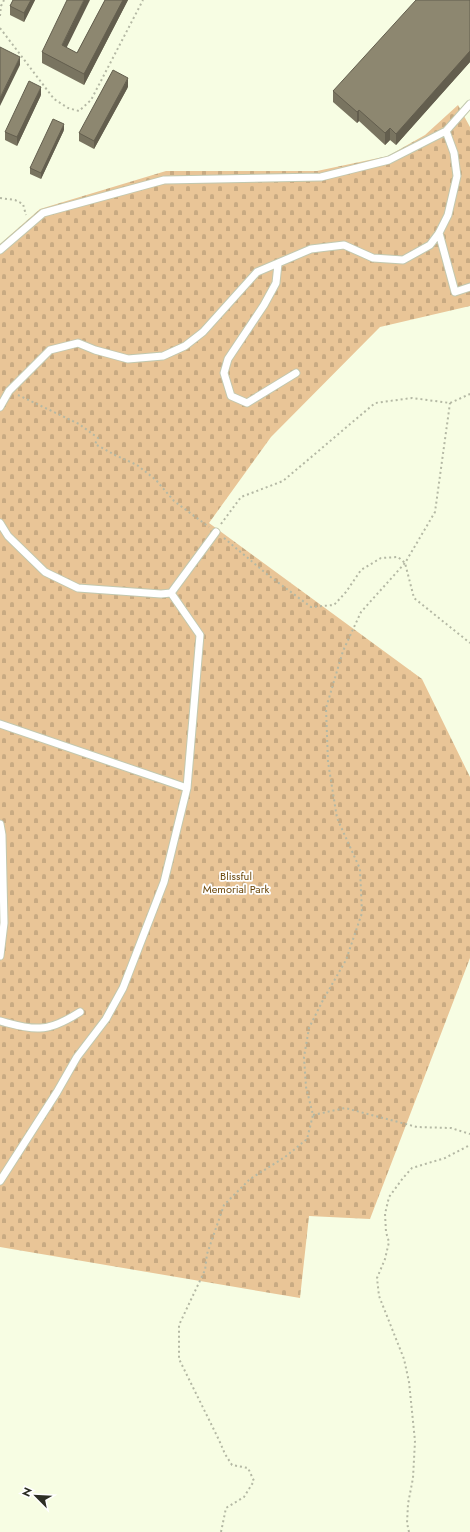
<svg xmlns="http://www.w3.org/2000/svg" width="470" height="1532" font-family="Jost,sans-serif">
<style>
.cemetery{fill:url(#cemetery-stones)}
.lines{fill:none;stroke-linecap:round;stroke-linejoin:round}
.service-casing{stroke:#c2c8af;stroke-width:9}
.path{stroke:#b4b8a4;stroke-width:2;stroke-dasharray:2 3;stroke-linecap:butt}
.service{stroke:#fff;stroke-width:7}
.wall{fill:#797460}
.shaded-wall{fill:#635e4e}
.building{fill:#8d8770;stroke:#635e4e}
.labels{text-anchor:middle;stroke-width:3.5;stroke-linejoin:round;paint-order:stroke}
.park-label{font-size:11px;fill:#6b470a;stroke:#fff}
</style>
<defs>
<pattern id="cemetery-stones" width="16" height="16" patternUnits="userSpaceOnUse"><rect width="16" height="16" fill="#e9c597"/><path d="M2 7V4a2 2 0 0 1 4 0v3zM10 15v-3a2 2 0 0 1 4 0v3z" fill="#c8aa82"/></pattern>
</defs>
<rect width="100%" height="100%" fill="#f7fde3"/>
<path class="cemetery" d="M458,105L470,127V306L380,327L271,437L209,523L422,679L470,777V958L370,1219L309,1216L300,1298L0,1247V244L40,209L166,171H317L388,156L425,135Z"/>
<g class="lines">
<g class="service-casing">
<path id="service" d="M439,233L455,292L470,287
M0,250L43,213L164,180L321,177L389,160L446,131L470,104
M278,264L276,283L264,305L228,359L224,373L231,396L247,403L296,373
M0,407L9,391L50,350L78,343L95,350L128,359L163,356L185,346L203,332L257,272L311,249L344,245L373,258L403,260L430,245L439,233L448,215L457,176L454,153L446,131
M0,523L8,536L45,572L78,588L161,594L171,593L200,635L187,788L164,882L123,988L106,1019L77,1057L57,1092L0,1181
M171,593L216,532
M0,724L187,788
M0,824L2,835L4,923L0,956
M0,1021C12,1024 27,1029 40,1028C53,1028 69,1019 80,1012"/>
</g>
<path class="path" d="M0,16L1,6L4,0
M0,28L54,99L68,108L79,111L91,100L143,0
M0,198L15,200L23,204L26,215
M18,395L79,424L98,438L95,444L115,455L137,465L156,480L174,501L209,527
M221,524L241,497L283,481L375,403L412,398L450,403L470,394
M224,538L268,575L311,607L334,605L346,592L361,570L381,558L398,557L405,563L414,598L470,643
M313,1115L345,1108L417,1127L451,1128L470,1134
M221,1532L226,1508L244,1497L254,1481L248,1468L232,1465L225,1454L219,1440L179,1359V1325L205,1270L207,1254L224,1205L250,1179L285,1157L307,1139L313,1115L306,1087L304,1057L309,1028L323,1000L346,960L362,913L360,869L337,818L328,762L326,708L343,651L361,612L405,563L435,512L450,403
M409,1532L407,1523L408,1504L413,1478L415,1441L409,1382L404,1359L379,1296L377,1278L385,1259L389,1242L386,1232L385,1214L389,1197L403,1178L412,1168L445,1158L470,1145"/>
<use href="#service" class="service"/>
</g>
<path class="wall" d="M13,0H35L24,22L10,15V6Z
M105,0H128L84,85L42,63V52L66,48L77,53Z
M470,0V62L396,145L390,140L385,145L359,121L357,123L333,102V91Z
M128,87L94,149L79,141V133Z
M41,95L17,146L5,140V132Z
M64,130L41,179L30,174V168Z"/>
<path class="shaded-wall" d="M31,0H35L24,22V13Z
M84,0H90L62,57V45Z
M123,0H128L84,85V74Z
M470,51V62L396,145V134Z
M20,57V65L0,106V98Z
M128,78V87L94,149V141Z
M41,87V95L17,146V137Z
M359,110V121L357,123V112Z
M64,124V130L41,179V173Z
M390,128V140L385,145V133Z"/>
<path class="building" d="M13,0H31L24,13L10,6Z
M67,0H84L62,45L77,53L105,0H123L84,74L42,52Z
M416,0H470V51L396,134L390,128L385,133L359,110L357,112L333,91Z
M0,47L20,57L0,98Z
M113,70L128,78L94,141L79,133Z
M29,81L41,87L17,137L5,132Z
M53,119L64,124L41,173L30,168Z"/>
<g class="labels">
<g class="park-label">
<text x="236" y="880">Blissful<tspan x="236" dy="13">Memorial Park</tspan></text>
</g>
</g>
<g transform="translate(36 1496) rotate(294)" stroke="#ffffff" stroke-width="3" paint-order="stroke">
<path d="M0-3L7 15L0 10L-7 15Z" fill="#2c2e24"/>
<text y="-6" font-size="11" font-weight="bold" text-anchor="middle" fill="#2c2e24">N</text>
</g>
</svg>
